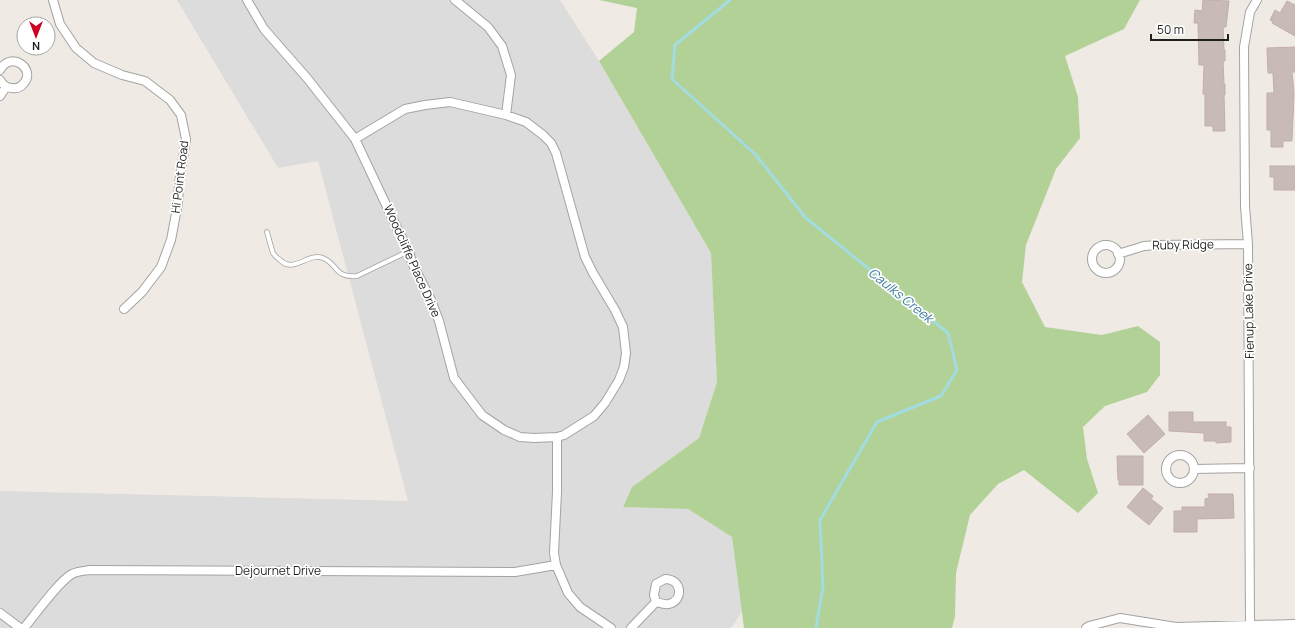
<svg xmlns="http://www.w3.org/2000/svg" width="1295" height="628" font-family="Manrope,sans-serif">
<style>
.residential{fill:#dddcdc}
.forest{fill:#b2d197}
.lines{fill:none;stroke-linecap:round;stroke-linejoin:round}
.stream{stroke:#a3dce0;stroke-width:3}
.building{fill:#c8bbb7;stroke:#c3aea6}
.lane-casing{stroke:#a3a3a3;stroke-width:5.5}
.street-casing{stroke:#a3a3a3;stroke-width:10}
.lane{stroke:#fff;stroke-width:4}
.street{stroke:#fff;stroke-width:8}
.labels{text-anchor:middle;stroke-width:3.5;stroke-linejoin:round;paint-order:stroke}
.street-label{font-size:12px;fill:#1f1f1f;stroke:#fff}
.water-label{font-size:13px;font-style:italic;fill:#3e7c9c;stroke:#fff}
</style>
<rect width="100%" height="100%" fill="#f0eae4"/>
<path class="residential" d="M177,0H560L599,61L711,253L717,382L699,438L632,487L623,507L688,509L732,537L742,612L731,628H0V491L408,501L318,161L278,168Z"/>
<path class="forest" d="M599,0H1140L1124,29L1065,56L1078,97L1080,138L1056,169L1026,245L1022,282L1045,327L1102,335L1138,326L1160,342V375L1147,392L1105,406L1083,427L1087,459L1098,493L1078,513L1024,470L998,484L970,515L956,573L955,616L952,628H744L732,537L688,509L623,507L632,487L699,438L717,382L711,253L599,61L634,32L637,8Z"/>
<g class="lines">
<path class="stream" d="M730,0L675,45L672,79L756,155L806,218L948,333L957,370L941,396L877,422L820,520L823,587L816,628"/>
</g>
<path class="building" d="M1203,0L1229,1L1226,27H1223L1224,50H1225V61H1223L1224,84H1225V95H1224L1225,131H1213V126H1205V94H1203L1204,65H1199L1198,23H1194L1195,10L1202,11Z
M1287,1L1295,5V36L1272,23L1273,22L1270,20L1275,10L1280,13Z
M1295,47V72H1292L1294,93L1292,141H1283V147H1271V130H1267V93H1274L1273,73H1268L1267,48Z
M1270,166H1295V190H1274V177H1270Z
M1169,412H1193V422H1226V427H1231V442L1216,443V441H1204V433L1169,431Z
M1148,415L1165,434L1144,453L1127,434Z
M1117,456H1143V485H1119V480H1118Z
M1143,488L1153,496L1151,499L1163,508L1149,525L1127,507Z
M1208,494H1233L1234,518L1197,519V532H1174V511H1182V507H1205V499L1209,498Z"/>
<g class="lines">
<g class="lane-casing">
<path id="lane" d="M267,232C269,239 271,247 273,253C275,256 277,258 280,260C294,274 308,252 323,258C339,265 334,278 357,276L409,251"/>
</g>
<g class="street-casing">
<path id="street" d="M53,0L60,24L76,48L94,63L122,75L145,81L170,100L181,115L186,139L179,183L178,203L171,240L161,267L142,292L124,309
M247,0L264,29L307,78L355,139L398,230L409,251L412,263L431,300L439,321L454,378L482,415L504,430L520,437L534,438L557,437L564,435L594,416L605,403L619,380L624,367L626,353L623,327L615,310L593,273L585,257L556,153L551,143L543,135L526,122L506,115L450,102L425,105L405,109L355,139
M455,0L488,27L502,46L511,75L506,115
M0,70C11,50 36,69 24,83C21,87 17,89 12,88C7,88 3,85 0,80
M0,96L6,87
M1092 259a14 14 0 1 1 28 0a14 14 0 1 1-28 0Z
M1118,254L1144,246L1157,245L1248,244
M557,437V492L554,553L556,565L568,593L580,607L611,628
M1166 469a14 14 0 1 1 28 0a14 14 0 1 1-28 0Z
M1194,469L1250,468
M665,579C682,579 684,600 669,604C665,605 660,603 656,602L654,595L656,584Z
M0,613L20,628
M1250,625L1248,244L1245,206L1244,47L1250,12L1257,0
M24,628C35,615 59,581 72,574C78,571 84,571 90,570L515,572L556,565
M631,628L656,602
M1086,628L1089,626L1120,618L1176,627L1295,624"/>
</g>
<use href="#lane" class="lane"/>
<use href="#street" class="street"/>
</g>
<g class="labels">
<g class="street-label">
<text transform="translate(180 177) rotate(-83)" y="4">Hi Point Road</text>
<text transform="translate(1183 245) rotate(-1)" y="4">Ruby Ridge</text>
<text transform="translate(412 261) rotate(66)" y="4">Woodcliffe Place Drive</text>
<text transform="translate(1249 311) rotate(-91)" y="4">Fienup Lake Drive</text>
<text x="278" y="575">Dejournet Drive</text>
</g>
<g class="water-label">
<text transform="translate(901 295) rotate(39)" y="5">Caulks Creek</text>
</g>
</g>
<g transform="translate(36 36) rotate(180)"><circle r="19" fill="#ffffff" stroke="#a5a5a5"/>
<path d="M0-3L7 15L0 10L-7 15Z" fill="#ce0023"/>
<text y="-6" font-size="11" font-weight="bold" text-anchor="middle" fill="#1f1f1f">N</text>
</g>
<path d="M1151 34v6h77v-6" fill="none" stroke="#1f1f1f" stroke-width="2"/>
<text x="1157" y="34" font-size="12" fill="#1f1f1f" stroke="#ffffff" stroke-width="3" paint-order="stroke">50 m</text>
</svg>
